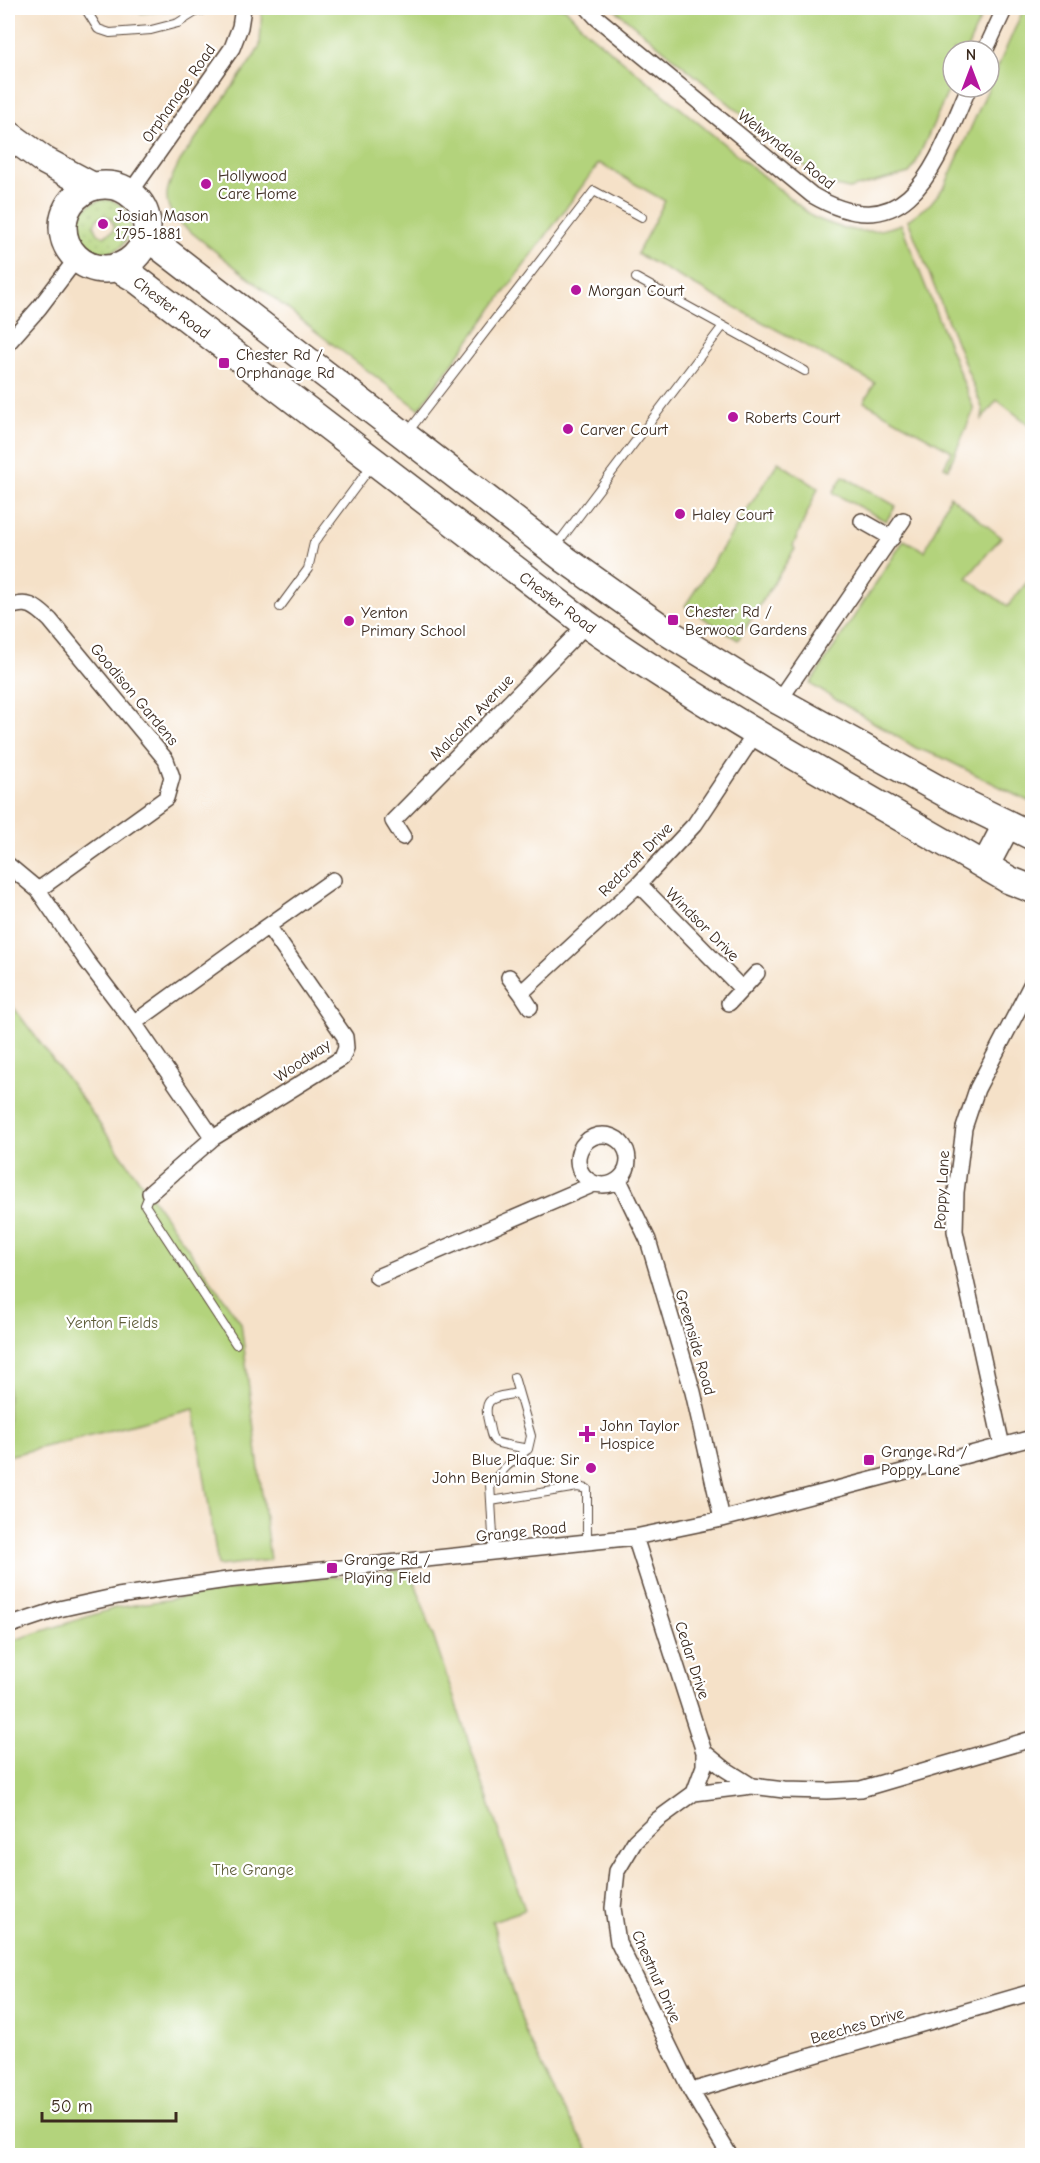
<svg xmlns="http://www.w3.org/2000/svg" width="1040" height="2163" font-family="'Comic Neue',sans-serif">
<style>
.grass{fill:url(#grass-dots);stroke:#777e4c;stroke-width:1.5;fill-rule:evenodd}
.green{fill:#b3d37b;stroke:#777e4c;stroke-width:1.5}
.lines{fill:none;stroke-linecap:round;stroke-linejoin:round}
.lane-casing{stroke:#574538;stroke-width:10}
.street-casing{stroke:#574538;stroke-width:18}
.highway-casing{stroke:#574538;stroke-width:30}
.lane{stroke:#fff;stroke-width:8}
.street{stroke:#fff;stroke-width:15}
.highway{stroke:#fff;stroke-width:27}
.poi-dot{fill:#b5179e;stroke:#fff;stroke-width:2}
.labels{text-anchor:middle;stroke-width:4.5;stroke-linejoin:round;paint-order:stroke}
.street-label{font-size:16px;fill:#3b2a1e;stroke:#fff}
.poi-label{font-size:16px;fill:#3b2a1e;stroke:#fff;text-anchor:start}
.park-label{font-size:16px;fill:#5f5d3a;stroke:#fff}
</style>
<defs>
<pattern id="grass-dots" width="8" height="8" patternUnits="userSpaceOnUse" patternTransform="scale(1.5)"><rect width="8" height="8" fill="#b3d37b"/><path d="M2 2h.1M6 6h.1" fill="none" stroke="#9bb56a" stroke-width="1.8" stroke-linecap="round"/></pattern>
</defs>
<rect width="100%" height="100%" fill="#fff"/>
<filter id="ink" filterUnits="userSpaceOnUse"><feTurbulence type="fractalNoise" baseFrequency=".0167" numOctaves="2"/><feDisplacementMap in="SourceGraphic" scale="12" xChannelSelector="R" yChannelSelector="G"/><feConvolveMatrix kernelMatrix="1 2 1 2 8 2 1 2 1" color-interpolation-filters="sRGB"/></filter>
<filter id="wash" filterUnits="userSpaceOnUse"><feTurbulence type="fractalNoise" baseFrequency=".008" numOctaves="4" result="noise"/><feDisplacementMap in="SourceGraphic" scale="24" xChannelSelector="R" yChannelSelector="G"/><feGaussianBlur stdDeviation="1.35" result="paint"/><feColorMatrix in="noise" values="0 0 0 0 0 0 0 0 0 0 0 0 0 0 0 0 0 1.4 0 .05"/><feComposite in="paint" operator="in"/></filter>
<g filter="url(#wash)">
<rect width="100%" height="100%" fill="#f5e1c8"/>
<path class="grass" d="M106,199C154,209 124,270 90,248C85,245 81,239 79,234C73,215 88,201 106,199ZM103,216L109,217L114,225L113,231L105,236L98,234L94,225L97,219Z"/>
<path class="green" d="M135,8H191L141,13Z
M262,8H565L586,31L618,57L813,217C845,231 868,237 901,224L973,407V412L948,469L944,467L952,451L864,402L875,383L637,254L665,201L599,163L419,409L319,334L176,220C159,198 169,183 180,161L255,55L260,45Z
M613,8H985L966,51H953V80L914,167L909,173L849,189L827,184Z
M1024,8H1032V432L1030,430L1032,427L997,400L982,419L983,410L908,220L930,204L945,186Z
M778,462L818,488L793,546L795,549L738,640L685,606Z
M843,476L896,506L886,521L833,493Z
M950,496L1001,537L967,578L1008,606L1032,576V803L941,757L916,748L810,684L904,540L925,551Z
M8,1000L74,1088L241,1323L270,1560L218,1566L194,1409L8,1456Z
M411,1570L525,1910L492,1921L525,2030L563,2109L592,2155H9L8,1642L115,1608L293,1580Z"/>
</g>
<g filter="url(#ink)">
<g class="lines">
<g class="lane-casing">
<path id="lane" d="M85,8L98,29L110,33L151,30L178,23L197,11L222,8
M636,278L805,371
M408,432L594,191L642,217
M556,546L723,326
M280,607L308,569L314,543L372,465
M150,1193L145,1205L236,1344
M518,1393C494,1398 481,1395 489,1425C490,1430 491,1439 496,1442C502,1445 520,1447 528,1449
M491,1501L578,1487L587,1489V1543
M494,1552L490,1484L507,1466L528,1449L531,1436L514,1377"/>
</g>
<g class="street-casing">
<path id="street" d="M588,8L596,17L812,195C911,253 937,160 969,87
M985,51L1005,8
M130,193L232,48L240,27L243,8
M8,343L39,308L77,258
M862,521L892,538
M8,608C28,599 36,607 50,620L166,760L172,777L166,798L38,890
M779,701L903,520
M403,837L393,821L576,635L585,623
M8,865L38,890L86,960L134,1023L213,1138
M639,884L742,989
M268,926L333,880
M509,977L521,993L639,884L695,824L755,734
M521,993L530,1007
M729,1003L757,973
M134,1023L268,926L345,1037L346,1048L342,1058L213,1138L150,1193
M578 1160a25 25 0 1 1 50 0a25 25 0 1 1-50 0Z
M619,1180L648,1240L693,1392L722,1519
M377,1277L594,1184
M1002,1446L955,1231L956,1192L964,1128L977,1089L1032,983
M635,1537L704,1752V1766L694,1793L657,1820L635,1841L617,1871L613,1908L618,1942L691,2091L730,2156
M8,1626L59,1609L118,1596L227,1580L635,1537L722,1519L1032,1438
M704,1752L725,1769L752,1786L784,1790L827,1791L861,1789L1032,1739
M694,1793L752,1786
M691,2091L1032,1992"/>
</g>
<g class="highway-casing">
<path id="highway" d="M8,134L45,161L92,186
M63 227a42 42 0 1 1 84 0a42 42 0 1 1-84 0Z
M146,236L566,560L669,633L779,701L954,798L1032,836
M116,267L135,278L585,623C720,718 866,796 1009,880L1032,889
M985,866L1007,824"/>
</g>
<use href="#lane" class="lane"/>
<use href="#street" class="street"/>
<use href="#highway" class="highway"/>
</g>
</g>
<g class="poi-dot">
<circle cx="206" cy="184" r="6"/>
<circle cx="103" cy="224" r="6"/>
<circle cx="576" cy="290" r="6"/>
<rect x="218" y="357" width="12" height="12" rx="3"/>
<circle cx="733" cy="417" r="6"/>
<circle cx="568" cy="429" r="6"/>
<circle cx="680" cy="514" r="6"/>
<rect x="667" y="614" width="12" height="12" rx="3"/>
<circle cx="349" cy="621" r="6"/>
<path d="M584 1425h6v6h6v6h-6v6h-6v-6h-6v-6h6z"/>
<rect x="863" y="1454" width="12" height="12" rx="3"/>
<circle cx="591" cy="1468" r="6"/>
<rect x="326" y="1562" width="12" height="12" rx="3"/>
</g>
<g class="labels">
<g class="street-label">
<text transform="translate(178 93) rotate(-55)" y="6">Orphanage Road</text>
<text transform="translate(787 149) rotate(38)" y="6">Welwyndale Road</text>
<text transform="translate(172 307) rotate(37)" y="6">Chester Road</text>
<text transform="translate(558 602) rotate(37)" y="6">Chester Road</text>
<text transform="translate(135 694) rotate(50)" y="6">Goodison Gardens</text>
<text transform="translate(471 717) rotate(-46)" y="6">Malcolm Avenue</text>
<text transform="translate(635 859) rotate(-45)" y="6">Redcroft Drive</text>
<text transform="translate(703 924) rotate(45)" y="6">Windsor Drive</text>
<text transform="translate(302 1060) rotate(-34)" y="6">Woodway</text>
<text transform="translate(941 1190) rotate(-87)" y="6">Poppy Lane</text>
<text transform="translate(696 1342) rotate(74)" y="6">Greenside Road</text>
<text transform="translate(521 1531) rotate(-6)" y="6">Grange Road</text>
<text transform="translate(693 1660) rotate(72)" y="6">Cedar Drive</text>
<text transform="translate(657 1976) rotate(66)" y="6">Chestnut Drive</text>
<text transform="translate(857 2025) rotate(-16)" y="6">Beeches Drive</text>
</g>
<g class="poi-label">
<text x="218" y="181">Hollywood<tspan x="218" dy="18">Care Home</tspan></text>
<text x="115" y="221">Josiah Mason<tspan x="115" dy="18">1795-1881</tspan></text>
<text x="588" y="296">Morgan Court</text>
<text x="236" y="360">Chester Rd /<tspan x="236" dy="18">Orphanage Rd</tspan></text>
<text x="745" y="423">Roberts Court</text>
<text x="580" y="435">Carver Court</text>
<text x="692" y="520">Haley Court</text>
<text x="685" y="617">Chester Rd /<tspan x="685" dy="18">Berwood Gardens</tspan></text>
<text x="361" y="618">Yenton<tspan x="361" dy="18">Primary School</tspan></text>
<text x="600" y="1431">John Taylor<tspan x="600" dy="18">Hospice</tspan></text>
<text x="881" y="1457">Grange Rd /<tspan x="881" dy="18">Poppy Lane</tspan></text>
<text x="579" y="1465" text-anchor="end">Blue Plaque: Sir<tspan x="579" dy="18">John Benjamin Stone</tspan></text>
<text x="344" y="1565">Grange Rd /<tspan x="344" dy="18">Playing Field</tspan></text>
</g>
<g class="park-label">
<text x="112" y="1328">Yenton Fields</text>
<text x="253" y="1875">The Grange</text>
</g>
</g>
<rect width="1040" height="2163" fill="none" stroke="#fff" stroke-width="30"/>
<g transform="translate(971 69)"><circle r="28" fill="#ffffff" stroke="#b1aaa5" stroke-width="1.5"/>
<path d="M0-4.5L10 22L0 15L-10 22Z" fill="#b5179e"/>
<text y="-9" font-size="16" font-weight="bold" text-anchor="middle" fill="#3b2a1e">N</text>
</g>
<path d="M42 2112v9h134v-9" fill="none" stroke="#3b2a1e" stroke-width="3"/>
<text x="51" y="2112" font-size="18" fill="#3b2a1e" stroke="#ffffff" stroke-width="4.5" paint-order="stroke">50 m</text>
</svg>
